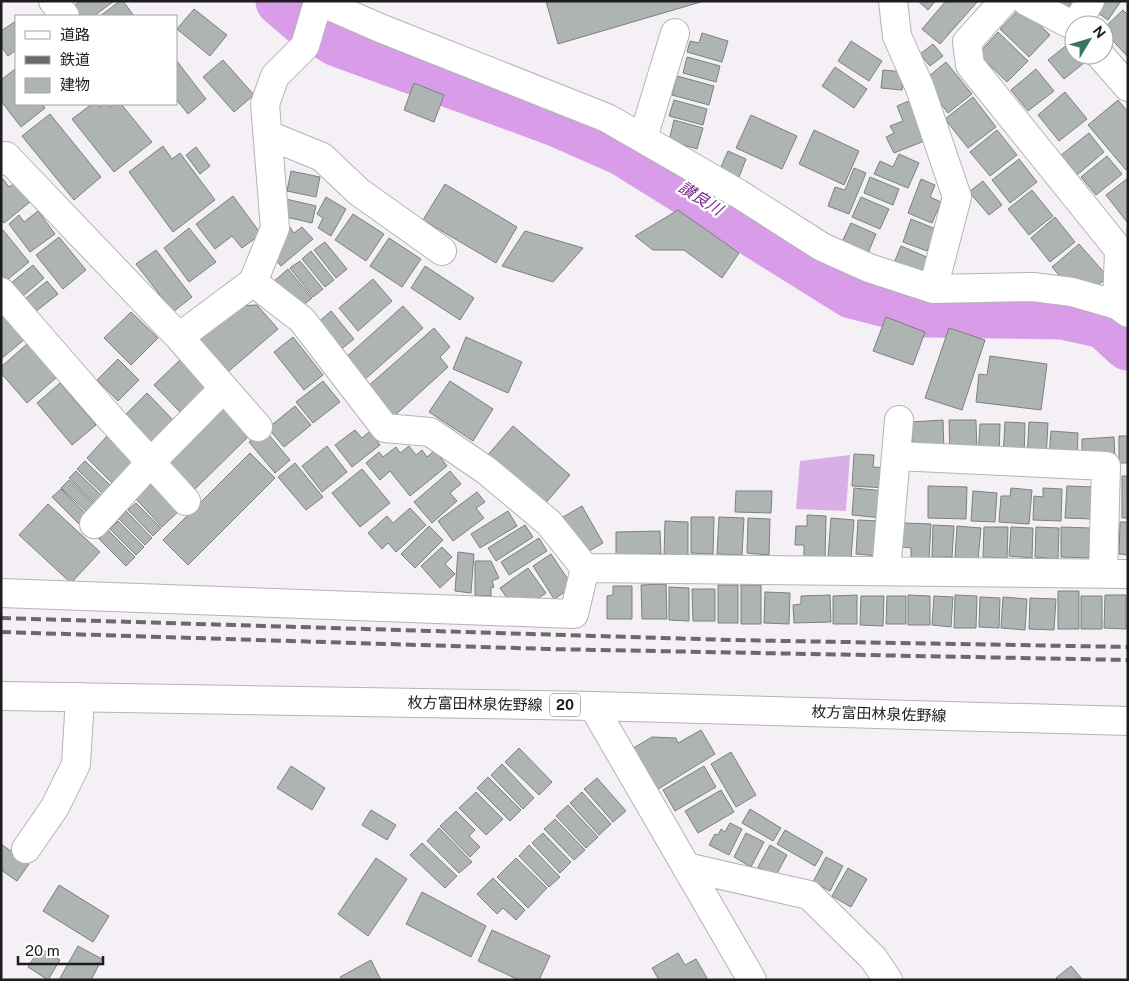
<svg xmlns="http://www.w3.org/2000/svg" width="1129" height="981" font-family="'Public Sans','Noto Sans JP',sans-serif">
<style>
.green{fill:#daaee7}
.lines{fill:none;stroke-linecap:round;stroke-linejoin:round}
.river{stroke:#d89ce9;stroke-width:51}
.building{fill:#aeb4b1;stroke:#7b817e}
.minor-casing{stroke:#b6b2b7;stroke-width:30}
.major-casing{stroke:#b6b2b7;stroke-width:30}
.minor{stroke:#fff;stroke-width:28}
.major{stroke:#fff;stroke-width:28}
.rail{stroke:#6c696c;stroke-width:4;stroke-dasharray:10 5;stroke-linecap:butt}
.labels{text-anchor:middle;stroke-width:5;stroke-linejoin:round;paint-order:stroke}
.shield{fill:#fff;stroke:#626062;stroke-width:1}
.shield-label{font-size:14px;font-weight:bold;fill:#1e1c1e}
.street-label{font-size:15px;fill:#1e1c1e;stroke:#fff}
.water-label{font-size:16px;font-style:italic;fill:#762e89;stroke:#fff}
</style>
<rect width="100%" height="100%" fill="#f4f0f5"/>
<path class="green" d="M850,455L846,511L796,509L800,461Z"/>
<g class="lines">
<path class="river" d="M281,1L302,19L337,41L556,121L624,151L852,293L926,312L1063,314L1104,323L1128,345"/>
</g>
<path class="building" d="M80,1H114L94,16H81L74,6Z
M120,1H123L134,16H100Z
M546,1H704L558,44Z
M918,1H935L928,10Z
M946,1H978L940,44L922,29Z
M1055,1H1072L1067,9Z
M1097,1H1121L1108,20L1092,9Z
M1021,7L1050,35L1029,57L1000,29Z
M194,9L227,35L210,56L177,29Z
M1123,10L1128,15L1127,56L1104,31V28Z
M16,21V50L8,56L1,46V31Z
M998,32L1028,61L1007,82L978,54Z
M702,33L728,41L722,62L687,52L690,41L699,43Z
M851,41L882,61L869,81L838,61Z
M933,44L943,56L930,66L920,54Z
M1068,44L1074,51V55H1077L1084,63L1064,79L1048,60Z
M687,57L720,66L716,82L683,73Z
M176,60L206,99L188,114L176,99Z
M223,60L254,95L234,112L203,77Z
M946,62L972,94L948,113L934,95L929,76Z
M835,67L867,89L854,108L822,86Z
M15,69L16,71V104H42L45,108L21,127L1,101V80Z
M1036,69L1054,91L1028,111L1011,90Z
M883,70L904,72L902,90L881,88Z
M677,76L714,86L709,105L672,95Z
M414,83L444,95L434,122L404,110Z
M1065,92L1087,119L1059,141L1038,115Z
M973,97L996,127L968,148L945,119Z
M674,100L707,109L703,125L669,116Z
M911,100L927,140L894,153L886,137L894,133L890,126L903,121L897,106Z
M1118,100L1128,112V169L1126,170L1088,125Z
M92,104H98L100,107L104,104H108L110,107L115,104H121L152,142L114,172L72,119Z
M50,114L101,177L74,200L22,136Z
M751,115L797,136L782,169L736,148Z
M674,120L703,128L697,149L669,141Z
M814,130L859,151L844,185L799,164Z
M997,130L1017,155L990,176L970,152Z
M1089,133L1104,152L1077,175L1061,155Z
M163,146L172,159L180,153L215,200L173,232L129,172Z
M196,147L210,166L200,174L186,155Z
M728,151L746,159L739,177L720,169Z
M899,154L919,163L908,188L874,174L880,161L893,167Z
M1107,156L1122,174L1096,195L1081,177Z
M1019,159L1037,182L1010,203L992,180Z
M854,168L866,173L849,214L828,206L835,187L845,190Z
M291,171L320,177L316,197L287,191Z
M870,177L899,189L893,205L864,193Z
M1128,178V221L1127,222L1106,195Z
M3,179L9,187L15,183L30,202L4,223L1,220V180Z
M921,179L935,185L930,197L941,202L932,223L908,213Z
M983,181L1002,205L989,215L969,192Z
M445,184L517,227L496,263L423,220Z
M1032,190L1053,216L1029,235L1008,209Z
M233,196L261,234L242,248L232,236L215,249L196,224Z
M326,197L346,209L331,236L318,228L323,218L317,214Z
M861,197L889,209L880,229L852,217Z
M286,199L316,206L312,223L282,216Z
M678,210L739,253L722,278L684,250H653L635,236Z
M38,211L55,234L30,252L9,224L19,215L24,222Z
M353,214L384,234L366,261L335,240Z
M1055,217L1075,242L1050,262L1031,238Z
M911,219L936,229L927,251L903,242Z
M851,223L876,234L866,258L840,246Z
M289,226L294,233L302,227L313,239L281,266L273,257V240Z
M189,228L216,262L189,282L164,248Z
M3,230L29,262L7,280L1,273V232Z
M525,231L583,248L553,282L502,266Z
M59,237L86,270L63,289L36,255Z
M389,238L421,259L402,287L370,266Z
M325,242L347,269L336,278L314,250Z
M1079,244L1108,277L1097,286H1068L1052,267Z
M901,246L929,258L920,280L892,268Z
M156,250L192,297L173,312L136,264Z
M311,251L334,280L325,287L302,259Z
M300,261L323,289L313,297L290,268Z
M33,265L44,278L16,302L5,288Z
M425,266L474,298L460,320L411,288Z
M288,269L312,298L296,311L273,282Z
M373,279L392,301L358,331L339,308Z
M47,281L58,294L30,316L20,303Z
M257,305L278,329L222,377L193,343L237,306Z
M403,306L423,328L363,381L344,359Z
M331,311L354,339L335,354L313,327Z
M1,312L25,339L1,359Z
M131,312L158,338L131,365L104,338Z
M886,317L925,332L913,365L873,351Z
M434,328L450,347L440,357L448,367L392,418L366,388Z
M949,328L985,340L962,410L925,398Z
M293,337L323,375L304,390L274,352Z
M466,337L522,362L508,393L453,369Z
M27,344L57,377L27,403L1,373V367Z
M990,356L1047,364L1041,410L976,402L979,374L987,375Z
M118,359L139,380L118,401L97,380Z
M181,359L208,389L182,414L154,385Z
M323,381L340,402L313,423L296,402Z
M450,381L493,409L473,441L429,412Z
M60,383L96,425L72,445L37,403Z
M147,393L175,422L151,446L123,417Z
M227,404L254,431L194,490L168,463Z
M295,406L311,425L284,447L268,428Z
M943,420L944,452L913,454L911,422Z
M949,420H976L977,454L950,455Z
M1005,422L1025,423L1024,459L1003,457Z
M1029,422L1048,423L1046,459L1027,458Z
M980,424H1000L999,457L978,456Z
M513,426L570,475L543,506L486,457Z
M264,429L290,460L275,473L249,442Z
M355,430L362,438L370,431L380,445L352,467L335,445Z
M1051,431L1078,433L1077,460L1049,458Z
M107,436L136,464L115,486L87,458Z
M1119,436H1128V463H1119Z
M1114,437L1115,460L1082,461V439Z
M327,446L347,472L322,492L302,466Z
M409,446L416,455L422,450L427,457L435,450L447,466L410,496L390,471L380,480L366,463L379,452L383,457L396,447L400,453Z
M250,453L275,478L188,565L163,540Z
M854,454L874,455L873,467L887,468L886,488L852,486Z
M85,461L112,487L104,495L77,469Z
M295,463L323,497L306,510L278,477Z
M362,469L390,503L360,527L332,493Z
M76,471L103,497L96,504L69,478Z
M450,471L461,484L450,493L457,501L432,523L414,502Z
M1122,476H1128V518H1122Z
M69,480L96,506L88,513L61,488Z
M155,480L182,508L162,527L136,499Z
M928,486L967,487L966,519L928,518Z
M1067,486L1094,487L1093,519L1065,518Z
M854,488L885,491L882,518L852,515Z
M1011,488L1032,490L1029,524L999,522L1001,496H1010Z
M1043,488L1062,489L1061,521L1033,520L1034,496L1043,497Z
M61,489L87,515L79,524L52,497Z
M736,491H772L771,513L735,512Z
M973,491L997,493L995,522L971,521Z
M477,492L485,502L476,508L484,518L453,541L438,521Z
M136,503L161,528L153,536L128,510Z
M48,504L100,552L71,583L19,535Z
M582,506L603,543L584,554L563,517Z
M410,508L426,525L396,552L388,543L382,549L368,533L387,516L393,523Z
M126,511L152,538L145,545L119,519Z
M508,511L517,526L480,548L471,534Z
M807,515L826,516L825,558H804V545H795L796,526H807Z
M691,517H714L713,554L691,553Z
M719,517L744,518L742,555L717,554Z
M748,518L770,519L769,555L747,553Z
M831,518L854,520L851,559L828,557Z
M858,520L881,521L879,556L856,554Z
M118,521L144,547L136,555L110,529Z
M665,521L688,522V556H664Z
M1120,522H1128V555L1119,554Z
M904,523L931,524L929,559L911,558V548L902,547Z
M525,525L533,537L496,561L488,548Z
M933,525L954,526L952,557H932Z
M429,526L443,540L415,568L401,554Z
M957,526L981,528L978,560L955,557Z
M984,527H1008L1007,558L983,557Z
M1011,527L1033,528L1032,558L1009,556Z
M1036,527L1059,528L1058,559L1035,557Z
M1061,527L1090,528L1089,558L1061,557Z
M108,530L135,557L126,566L99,539Z
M660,531L661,554L616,555V532Z
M539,538L547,551L509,575L501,562Z
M442,547L452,557L445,564L455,574L440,588L421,566Z
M458,552L474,554L471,593L455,591Z
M551,554L573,587L554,599L533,566Z
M475,561H491L499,578L492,581L494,587L491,588V596L475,595Z
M528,568L546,593L530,604L512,605L500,588Z
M666,584L667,619H642L641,585Z
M718,585H738V623H718Z
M741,585H761V624H741Z
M613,586H632V619H607V596L613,595Z
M669,587L689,588V621L669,620Z
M692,589H715V621H693Z
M1058,591H1079V629H1058Z
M765,592L790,593L789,624L764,623Z
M830,595L831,622L794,623L793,605L801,604V596Z
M857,595V624H833V596Z
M908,595L930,596V625H908Z
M955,595L977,596L976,628H954Z
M1105,595H1126V629L1104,628Z
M861,596H884L883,626L860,625Z
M887,596H906V624H886Z
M934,596L953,597L951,627L932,625Z
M1081,596H1102V629H1081Z
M980,597L1000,598L999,628L979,627Z
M1003,597L1027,599L1025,630L1001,628Z
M1030,598L1056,599L1054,630L1029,629Z
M701,730L715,754L655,791L630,750L652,737L676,738L678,743Z
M519,748L552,782L539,795L505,762Z
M731,752L756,795L736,807L711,764Z
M502,764L534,798L523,809L491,775Z
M291,766L325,788L312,810L277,788Z
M704,766L716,787L675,811L663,790Z
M488,777L521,810L510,821L477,788Z
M597,778L626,811L613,822L584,789Z
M721,790L734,812L698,833L685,811Z
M476,792L503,819L486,835L459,808Z
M582,792L611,824L599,835L570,803Z
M568,805L598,837L586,848L556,816Z
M750,809L781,828L773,841L742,823Z
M371,810L396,825L387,840L362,825Z
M456,811L475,830L469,836L480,847L470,857L440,826Z
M555,819L585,850L574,860L544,829Z
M730,823L742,829L729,855L709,845L715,834L718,835L721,829L725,832Z
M439,828L472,862L459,873L427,841Z
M785,830L823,852L815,866L777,844Z
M543,833L571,862L560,873L532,843Z
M746,833L764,842L751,867L734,857Z
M422,843L457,876L445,888L410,855Z
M1,844L29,864L17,881L1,870Z
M529,845L560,877L549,887L519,856Z
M770,845L787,855L775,877L758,867Z
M826,857L843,866L830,891L813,882Z
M376,858L407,879L368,936L338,914Z
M516,858L547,888L528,908L497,877Z
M848,868L867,879L851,907L832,896Z
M493,878L525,910L516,920L503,908L497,914L477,894Z
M59,885L109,916L93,942L43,911Z
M422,892L486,926L471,957L406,924Z
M492,930L550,956L539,980H519L478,961Z
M78,946L102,959L91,980H59Z
M40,948L60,960L48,980L28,967Z
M678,953L685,965L696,959L707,978L705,980H659L652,968Z
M371,960L381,980H342L340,977Z
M1071,966L1082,979L1057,980L1056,978Z"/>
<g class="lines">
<g class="minor-casing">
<path id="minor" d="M53,1L65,16
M318,1L380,28L607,118L739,194L822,247L869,268L933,289L1033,287L1072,292L1117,305L1128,313
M893,1L897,36L920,88L957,197L933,289
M1004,1L967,42L970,65L1119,250L1117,305
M1026,1L1074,26
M1076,25L1090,1
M1100,55L1128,87
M268,135L322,157L359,192L442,251
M643,138L675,33
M1,161L6,156L179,337L253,282L275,228L265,104L275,76L305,46L318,2
M1,292L111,419L186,501
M179,337L258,427
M896,456L1106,466L1103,573
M94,524L151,462L224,388
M585,568L1128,574
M886,571L899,420
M1,593L574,614L585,568L549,523L487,471L430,432L385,428L302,320L253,282
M593,706L752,980
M26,849L55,807L76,764L80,697
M686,867L809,895L873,958L888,980"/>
</g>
<g class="major-casing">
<path id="major" d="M1,696L593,706L1128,721"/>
</g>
<use href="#minor" class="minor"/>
<use href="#major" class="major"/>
<path class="rail" d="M1,618L730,640L1128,647
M1,632L548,649L1128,660"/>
</g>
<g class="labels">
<rect class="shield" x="550" y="693.5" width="30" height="23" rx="4"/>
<g class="shield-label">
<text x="565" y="710">20</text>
</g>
<g class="street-label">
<text transform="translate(475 704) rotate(1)" y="5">枚方富田林泉佐野線</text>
<text transform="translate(879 714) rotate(2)" y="5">枚方富田林泉佐野線</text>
</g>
<g class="water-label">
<text transform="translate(701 198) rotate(32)" y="6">讃良川</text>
</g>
</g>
<rect width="1129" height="981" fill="none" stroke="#1e1c1e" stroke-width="5"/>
<rect x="15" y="15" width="162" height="90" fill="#ffffff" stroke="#a5a4a5"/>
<rect x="25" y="31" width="25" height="8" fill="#ffffff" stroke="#a5a4a5"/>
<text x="60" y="40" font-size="15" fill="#1e1c1e">道路</text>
<rect x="25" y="56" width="25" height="8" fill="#6c696c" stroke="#a5a4a5"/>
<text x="60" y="65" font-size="15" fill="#1e1c1e">鉄道</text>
<rect x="25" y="78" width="25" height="15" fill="#aeb4b1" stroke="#a5a4a5"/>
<text x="60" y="90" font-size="15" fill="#1e1c1e">建物</text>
<g transform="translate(1089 40) rotate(52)"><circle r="24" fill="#ffffff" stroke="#a5a4a5"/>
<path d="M0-4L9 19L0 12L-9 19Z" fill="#39755f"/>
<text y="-8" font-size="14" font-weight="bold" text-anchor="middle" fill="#1e1c1e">N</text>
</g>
<path d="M18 956v8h85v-8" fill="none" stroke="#1e1c1e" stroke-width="2.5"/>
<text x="25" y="956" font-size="15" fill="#1e1c1e" stroke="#ffffff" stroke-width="4" paint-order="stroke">20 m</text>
</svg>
